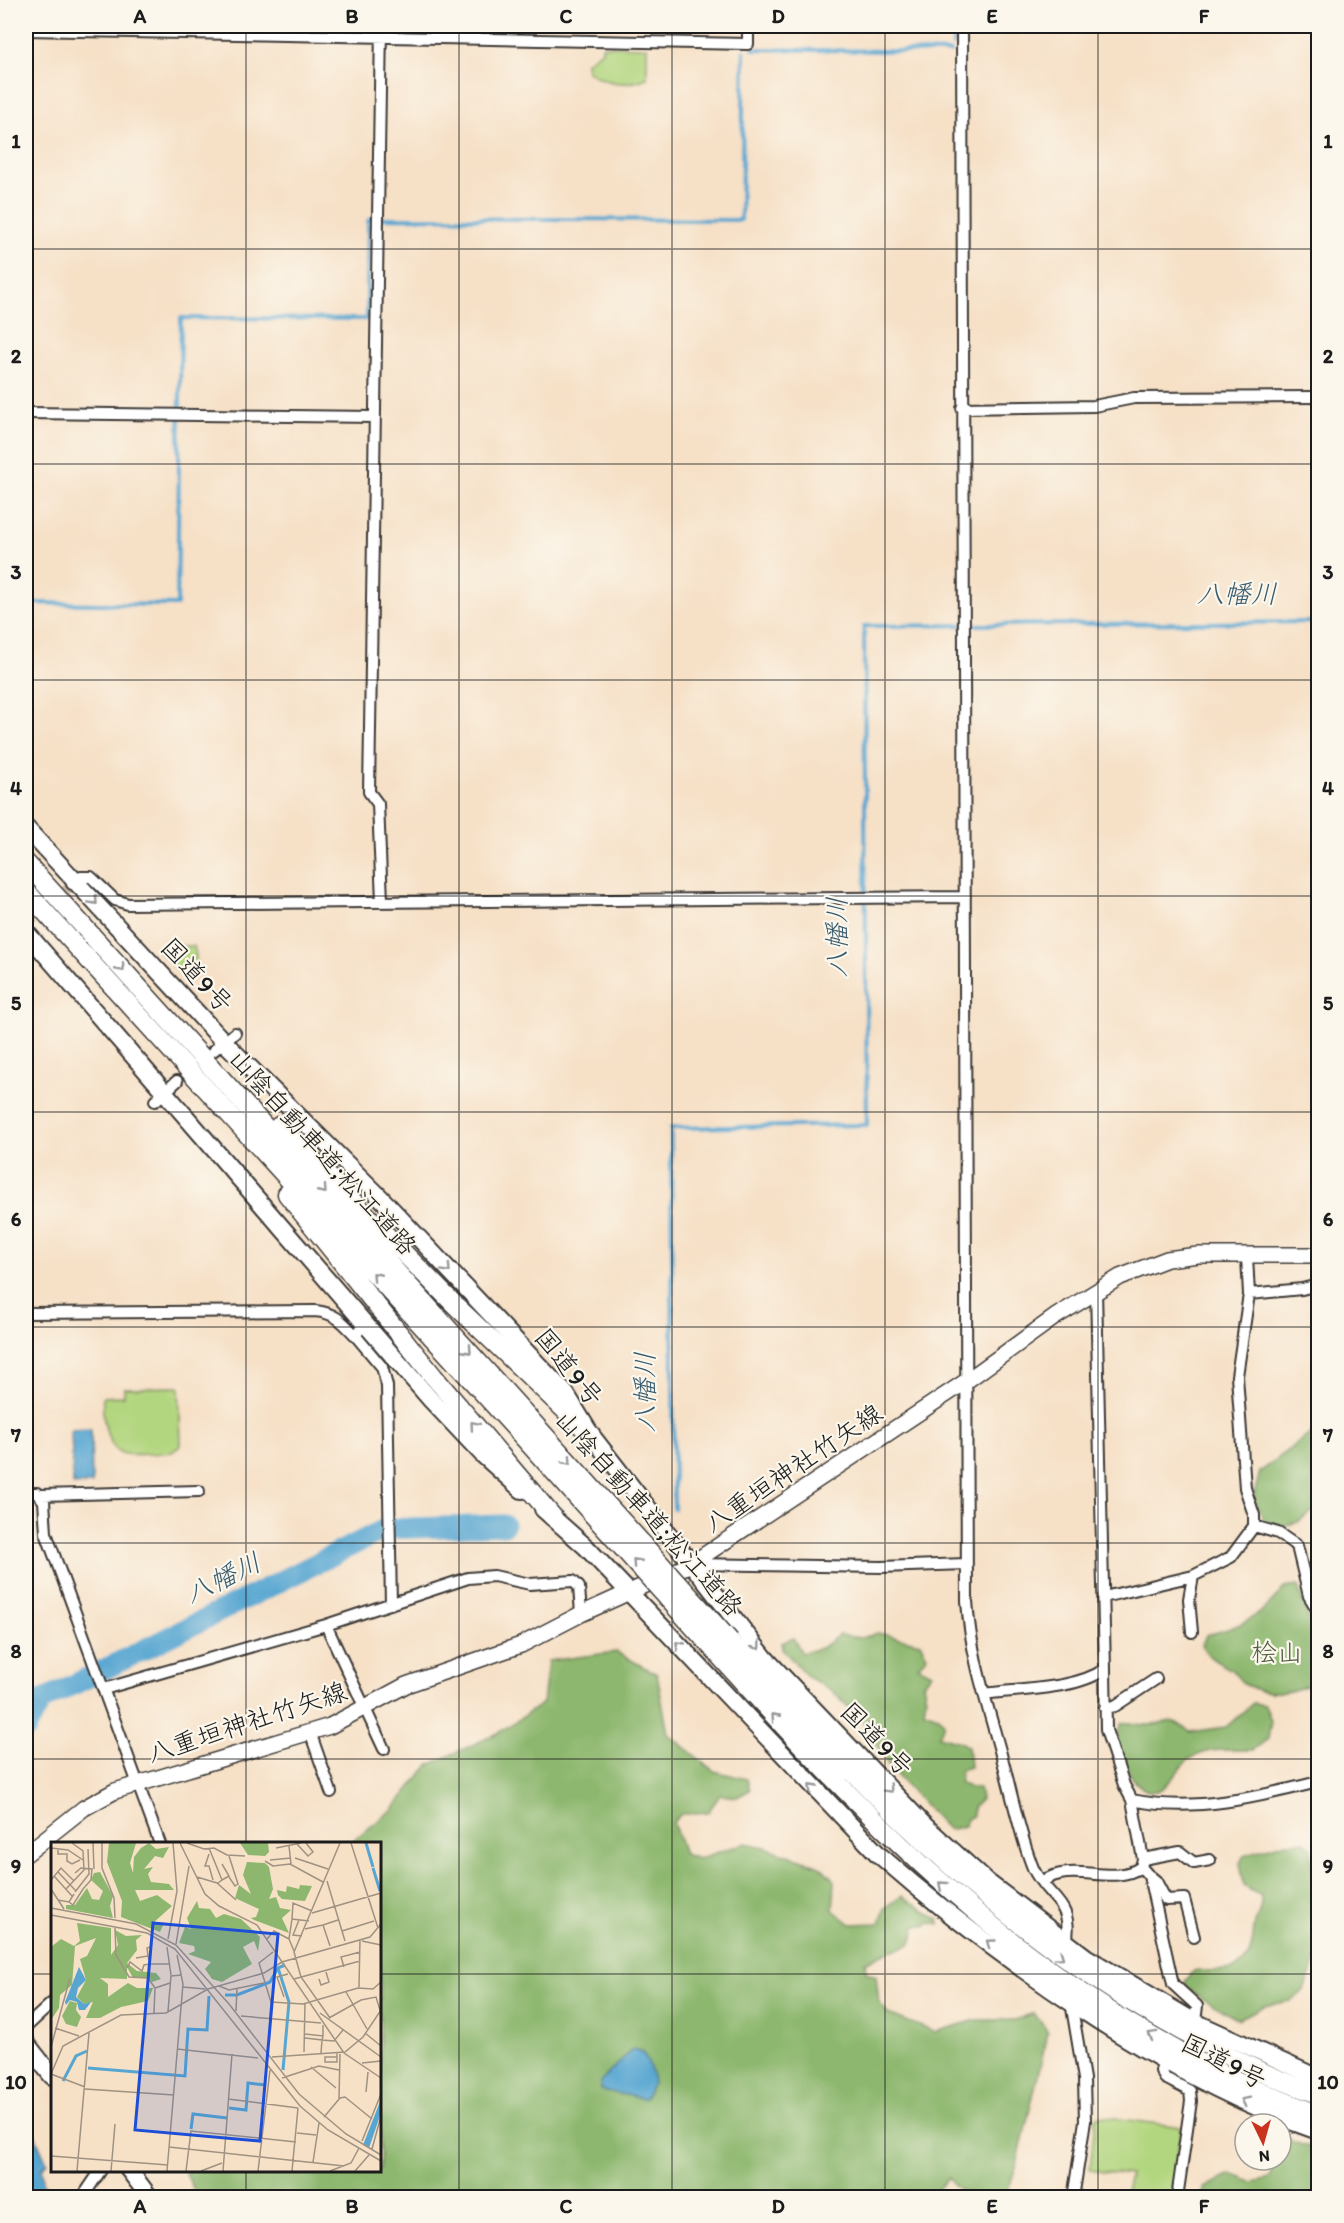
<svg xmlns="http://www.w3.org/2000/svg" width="1344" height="2223" font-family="Itim,'Klee One',sans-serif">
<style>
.green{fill:#b2d67f;stroke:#67794e;stroke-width:1.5}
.forest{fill:#8db76e;stroke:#546a45;stroke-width:1.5}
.water{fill:#57a6d1;stroke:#3a6176;stroke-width:1.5}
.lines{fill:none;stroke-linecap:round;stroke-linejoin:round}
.stream{stroke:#57a6d1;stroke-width:4}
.river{stroke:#57a6d1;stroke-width:21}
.minor-tunnel{stroke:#cab9a4;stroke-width:10;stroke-dasharray:10 5;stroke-linecap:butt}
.minor-casing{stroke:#3d3936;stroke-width:14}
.secondary-casing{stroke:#3d3936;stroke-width:18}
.trunk-casing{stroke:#3d3936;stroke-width:20}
.motorway-casing{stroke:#3d3936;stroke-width:21}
.minor{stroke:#fff;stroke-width:10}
.secondary{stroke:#fff;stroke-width:15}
.trunk{stroke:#fff;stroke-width:16}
.motorway{stroke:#fff;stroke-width:18}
.motorway-bridge-casing{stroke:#3d3936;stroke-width:21;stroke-linecap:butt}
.motorway-bridge{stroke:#fff;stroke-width:18}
.oneway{stroke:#999}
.grid{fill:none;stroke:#1c1c1c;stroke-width:1.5;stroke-opacity:0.55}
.labels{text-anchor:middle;stroke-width:4.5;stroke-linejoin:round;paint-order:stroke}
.street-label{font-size:26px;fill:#1c1c1c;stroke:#fbf7ec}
.park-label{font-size:26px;fill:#505d3f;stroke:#fbf7ec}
.water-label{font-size:27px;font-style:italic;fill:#375a6d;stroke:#fbf7ec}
.inset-river{fill:none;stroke:#57a6d1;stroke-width:3}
.inset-road{fill:none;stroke:#9f9282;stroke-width:1.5}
.view{fill:#1d4ed8;fill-opacity:0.15;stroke:#1d4ed8;stroke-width:3}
.inset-edge{fill:none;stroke:#1c1c1c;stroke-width:3}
.neatline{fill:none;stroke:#1c1c1c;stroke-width:2}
.grid-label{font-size:20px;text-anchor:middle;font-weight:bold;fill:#1c1c1c}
</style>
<rect width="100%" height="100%" fill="#fbf7ec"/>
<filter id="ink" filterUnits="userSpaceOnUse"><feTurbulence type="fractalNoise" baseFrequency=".0167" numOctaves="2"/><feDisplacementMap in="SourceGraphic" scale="12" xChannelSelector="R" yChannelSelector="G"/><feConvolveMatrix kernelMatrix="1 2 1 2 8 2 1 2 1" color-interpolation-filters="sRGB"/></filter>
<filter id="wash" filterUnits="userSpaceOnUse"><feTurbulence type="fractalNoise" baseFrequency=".008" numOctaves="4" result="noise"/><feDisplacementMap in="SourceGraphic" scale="24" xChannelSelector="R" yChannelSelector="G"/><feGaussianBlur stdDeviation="1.35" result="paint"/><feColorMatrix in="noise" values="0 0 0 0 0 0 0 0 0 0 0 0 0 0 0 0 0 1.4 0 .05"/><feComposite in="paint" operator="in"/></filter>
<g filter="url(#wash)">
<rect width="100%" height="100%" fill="#f6e0c6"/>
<path class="green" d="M602,46L647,47V78C624,87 608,84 587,71L586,62L602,51Z
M194,946C197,957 199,974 187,979L158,950L157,947Z
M179,1387L181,1445L172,1452C158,1453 140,1456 125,1454C105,1450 102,1413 103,1397L124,1396V1388Z
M1099,2116L1181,2127L1172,2197H1125L1130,2175L1090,2170L1095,2121Z"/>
<path class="forest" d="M1318,1420V1511L1311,1512L1298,1522L1276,1528L1264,1519L1253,1498L1260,1472L1315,1430Z
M1298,1586L1309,1619L1318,1627V1681C1295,1692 1271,1698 1246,1685C1239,1681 1236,1673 1230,1669C1218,1662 1207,1658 1202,1645L1206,1635C1238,1628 1264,1616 1284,1588Z
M878,1633L920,1643L927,1656L918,1666L932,1673L923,1684L926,1698L924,1711L938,1716L944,1723L939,1736L960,1742L968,1747L970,1767L960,1770V1783L970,1788H979L981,1799L973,1808V1816L966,1819L965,1826L948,1830L890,1768L864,1722L831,1690L809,1678L782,1649V1643L793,1638L802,1653L821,1648L839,1635L861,1638Z
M616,1652L657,1674L668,1734L714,1771L747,1779L750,1790L737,1797L720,1795L708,1812L681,1814L673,1822L684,1854L698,1859L745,1843L765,1847L820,1866L835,1881L833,1910L851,1924L880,1923L885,1908L902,1896L938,1919L940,1925L930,1923L926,1926H915L914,1937L909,1945L886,1952L865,1963L866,1972L876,1976L879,2002L888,2014L935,2032L976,2020H1015L1034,2013L1048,2032L1017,2164L1006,2197C977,2197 968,2202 948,2178L936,2191V2198H198L186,2174L188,2170H380V1844L350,1843L393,1809L429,1765L498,1733L543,1703L548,1661Z
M1253,1703L1265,1705L1271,1721L1268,1739L1253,1750C1230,1751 1211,1746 1190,1759C1181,1765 1175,1776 1168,1783C1148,1805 1131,1779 1124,1762C1118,1747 1114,1737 1122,1723C1132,1722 1137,1725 1146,1725C1170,1726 1166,1712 1190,1732L1226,1727Z
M1304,1841L1312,1848V1867L1318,1883V1956L1304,1990L1290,2001L1264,2006L1239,2019C1219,2010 1204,2000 1187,1988L1185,1982L1193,1972C1206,1969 1222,1973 1235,1968C1255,1959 1251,1941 1255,1924C1258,1914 1262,1907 1261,1897L1244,1886L1240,1863L1244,1855L1286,1842Z
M1281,2133L1293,2142L1318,2150V2197H1201L1205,2188L1231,2174L1252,2182L1270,2178L1274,2169L1272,2160H1281Z"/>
<path class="water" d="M91,1429L92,1484L73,1485L71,1430Z
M633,2049L642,2052C652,2068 658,2082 644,2099L601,2090L600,2082Z
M26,2115L47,2163L41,2169L44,2186L55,2190V2197H42L26,2190Z"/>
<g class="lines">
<path class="stream" d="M953,45L954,26
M753,49L950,52
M26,603L177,605L181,318L367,319L368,221L372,218L741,220L744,51
M674,1509L671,1128L867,1125L864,626L1318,622"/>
<path class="river" d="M26,1729L41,1701L385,1529L504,1525"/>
</g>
</g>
<g filter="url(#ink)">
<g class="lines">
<path class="minor-tunnel" d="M27,924L72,885"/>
<g class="minor-casing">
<path id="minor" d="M381,26L369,792L378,804L382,901
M962,26L967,1601C971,1659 987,1702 1002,1758C1012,1794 1019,1833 1033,1868C1047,1900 1075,1900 1066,1944
M26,30L748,44V26
M962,408L1094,406L1134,398L1318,397
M26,413L375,417
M72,884L81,877H91L115,900L128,904L965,897
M213,1051L235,1033
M155,1101L177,1081
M1247,1257L1249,1294L1237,1376L1245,1488L1254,1515V1526
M1249,1294L1302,1289L1318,1285
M26,1313L315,1311C335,1313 342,1321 355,1335
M358,1332L355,1335L382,1367L387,1386L391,1604
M26,1493H37L44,1501L46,1533L160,1844
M41,1495L199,1491
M691,1564L881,1567L966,1564
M1104,1597L1193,1576L1231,1557L1254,1526L1278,1533L1297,1546L1309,1596L1318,1611
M326,1625L384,1749
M1192,1632L1189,1599L1193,1576
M104,1689L326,1625L468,1578L494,1576L530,1584L573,1581L579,1587L581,1614
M984,1694C1020,1689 1076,1690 1105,1669L1096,1290
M1105,1708L1115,1706L1156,1679
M310,1732L331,1792
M1132,1800C1193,1813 1258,1797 1318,1782
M1143,1859L1180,1852L1194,1863L1210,1860
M1141,1867L1149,1876L1173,1984L1197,2006L1195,2022
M1150,1876L1156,1881L1166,1900L1184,1899L1194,1937
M1042,1882C1071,1860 1112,1887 1141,1867L1143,1859L1132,1800L1124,1785L1106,1730L1105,1669
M1071,2002L1084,2079L1085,2121L1073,2198
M26,2027L52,2003
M1164,2059L1161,2071L1165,2078L1190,2091L1191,2101L1177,2198
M82,2198L101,2170"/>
</g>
<g class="secondary-casing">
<path id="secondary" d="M26,1854L84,1808L115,1791L330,1726L406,1685L521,1645L581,1614L691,1564L965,1382L1055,1317L1120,1277L1167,1259L1198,1255H1318"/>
</g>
<g class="trunk-casing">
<path id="trunk" d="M26,828L224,1042L381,1198L566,1394L591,1435L765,1658L924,1825L986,1881L1086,1957L1195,2022L1318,2078
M26,932L431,1400L483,1455L522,1490
M543,1509L586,1547L877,1853C998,1959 1166,2080 1318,2131
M26,2043L52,2076
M129,2170L150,2198"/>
</g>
<g class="motorway-casing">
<path id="motorway" d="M26,863L528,1417
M26,891L515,1428
M279,1126L455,1305L591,1435
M287,1194L434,1377L553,1517
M730,1641C872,1798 1019,1951 1210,2046C1245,2064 1281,2082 1318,2094
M717,1653C892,1848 1066,2023 1318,2114"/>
</g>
<use href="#minor" class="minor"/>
<use href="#secondary" class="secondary"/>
<use href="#trunk" class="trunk"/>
<use href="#motorway" class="motorway"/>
<g class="motorway-bridge-casing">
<path id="motorway-bridge" d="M528,1417L730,1641
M515,1428L717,1653"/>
</g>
<use href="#motorway-bridge" class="motorway-bridge"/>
</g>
<defs><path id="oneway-chevron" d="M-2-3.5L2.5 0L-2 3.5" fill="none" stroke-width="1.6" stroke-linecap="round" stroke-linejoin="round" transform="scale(1.5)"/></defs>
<g class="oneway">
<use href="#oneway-chevron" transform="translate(94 901) rotate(47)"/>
<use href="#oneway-chevron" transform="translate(121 968) rotate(48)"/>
<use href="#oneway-chevron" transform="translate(323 1190) rotate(48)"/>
<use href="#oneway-chevron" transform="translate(447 1269) rotate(47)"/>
<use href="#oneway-chevron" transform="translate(376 1276) rotate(-132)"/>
<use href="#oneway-chevron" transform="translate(468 1350) rotate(48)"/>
<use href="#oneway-chevron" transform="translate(474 1425) rotate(-130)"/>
<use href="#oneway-chevron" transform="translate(568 1461) rotate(48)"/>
<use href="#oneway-chevron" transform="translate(636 1562) rotate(-132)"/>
<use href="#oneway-chevron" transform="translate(679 1645) rotate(-134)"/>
<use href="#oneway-chevron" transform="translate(757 1646) rotate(52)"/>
<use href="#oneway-chevron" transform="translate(775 1717) rotate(-132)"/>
<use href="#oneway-chevron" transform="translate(812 1788) rotate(-134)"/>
<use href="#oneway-chevron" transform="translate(889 1789) rotate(45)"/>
<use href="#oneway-chevron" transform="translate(942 1885) rotate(-139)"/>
<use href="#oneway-chevron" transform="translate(990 1943) rotate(-144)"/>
<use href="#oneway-chevron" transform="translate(1060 1956) rotate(35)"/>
<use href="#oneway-chevron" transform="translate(1152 2035) rotate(-151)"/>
<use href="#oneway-chevron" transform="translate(1245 2101) rotate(-153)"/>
</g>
</g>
<path class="grid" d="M246,26V1844M459,26V2198M672,26V2198M885,26V2198M1098,26V2198M26,249H1318M26,464H1318M26,680H1318M26,896H1318M26,1112H1318M26,1327H1318M26,1543H1318M26,1759H1318M26,1974H52M380,1974H1318M246,2170V2198"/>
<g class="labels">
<g class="street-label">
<text transform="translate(197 975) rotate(47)" y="9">国道9号</text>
<text transform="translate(323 1152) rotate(48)" y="9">山陰自動車道;松江道路</text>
<text transform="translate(569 1367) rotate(51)" y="9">国道9号</text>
<text transform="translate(793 1468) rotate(-34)" y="9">八重垣神社竹矢線</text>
<text transform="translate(649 1513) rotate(48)" y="9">山陰自動車道;松江道路</text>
<text transform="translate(247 1722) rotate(-18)" y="9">八重垣神社竹矢線</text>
<text transform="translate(877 1739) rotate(46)" y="9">国道9号</text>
<text transform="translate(1224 2061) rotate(27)" y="9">国道9号</text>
</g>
<g class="park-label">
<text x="1277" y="1661">桧山</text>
</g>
<g class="water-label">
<text x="1237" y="603">八幡川</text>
<text transform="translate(837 937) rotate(-90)" y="9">八幡川</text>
<text transform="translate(645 1392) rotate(-90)" y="9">八幡川</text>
<text transform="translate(223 1578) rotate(-26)" y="9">八幡川</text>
</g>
</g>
<g transform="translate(51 1842)">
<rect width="330" height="330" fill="#f6e0c6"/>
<path d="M58,1H85L79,21L82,31L83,15L90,6L98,1L105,7L118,5L112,16L104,14L93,27L102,25L97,32L100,40L118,42L123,48H84L89,59L106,53L121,64L102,81H113L109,90L70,75L71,59L56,20ZM189,1H217L218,10L214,14L197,13ZM196,20L214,21L218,25L222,47L218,57L225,55L229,66L240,68L231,76L238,91L203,78L200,76L205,75L208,67L184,56L188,43L200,52L192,33ZM49,30L62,54L59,64L62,76L15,67V63H24L36,46L41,57L48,58L52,49L40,38L43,31ZM249,43L261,44L254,59L231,57L227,53L226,48L235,50L236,44L248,47ZM146,59L148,66L159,67L165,76L173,72L190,77L209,95L207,109L203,99L192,105L201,122L171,140L161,137L154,127L160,120L137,112L144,109L143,104L128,101L134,85L140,87L136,76ZM26,81L60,86V113L67,103L64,88L75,94L91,93L85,98L86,108L76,121L86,129L105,131L110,137L101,140L98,136H82L76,125V137L49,136L57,142V155L77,141L86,146H102L97,159L70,165L49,176H35L42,160L33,162L26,155L35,138L29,117L36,114L45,96L24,104L21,143L9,153L8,166L0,178V105L10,97L23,104L29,99ZM19,159L26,161L25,168L30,175L26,185L15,182L11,174Z" fill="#8db76e"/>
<path d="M28,125L35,138L27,146L25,155L33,162L40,160L34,168H28L26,160L19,158L15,163L14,160ZM330,257V271L318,306L312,303Z" fill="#57a6d1"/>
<path class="inset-river" d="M315,1L322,25M322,26L329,49M227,126L238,160L232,228M174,153H186L219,140L227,126L234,123M37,226L134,234L137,187L156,188L158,154M12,239L25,214L36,209M178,266L195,268L197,241L215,243M140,287L142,272L176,276"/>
<path class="inset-road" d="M42,1L43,27M51,1V26L63,56L64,76M129,1L154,52L168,64L206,83L293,211L330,236M136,1L153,7L163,6L176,13L194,14M300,1L327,86M246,2L257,14L262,10L255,1M238,4L240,22M0,6L17,8L32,18M158,6L171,38L167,41M225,6L250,1M7,8V12H16V19L21,22L29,18M158,12L154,24H158L162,38M244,16L277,27M219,18L240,16M214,19L222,24L239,22L272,40M171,22L178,34L171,38M7,30L25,49M24,31L30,26L41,27L40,38L32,47M3,34L21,54M146,35L166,41L185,58M178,35L184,44L187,42L178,14M0,38L10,26L23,39M276,39L294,99M0,47L13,67M15,47L33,28L32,9L21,1M24,50L38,32L37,7M7,58L18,60L23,52M18,60L22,63L32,47M0,66L85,82L125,103L178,162L248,252L295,292L330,313M261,71L330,51M0,73L96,91L124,107L249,264L277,288L330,319M241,77L238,97L243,109M248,78L242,93L251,94M258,79L241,77L242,61L261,69M64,86L65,113L78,135L97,136L104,146L119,141M254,87L272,83M291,89L323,79M117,97L126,49L122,1M216,97L223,89L238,97M311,99L330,103M125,102L138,24M279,104L272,83L287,78M116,105L120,133M85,116L97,114L96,106L99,105M99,122H118M293,125L290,115L309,110M76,126L79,120L91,129L93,123L99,122L97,114M243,137L309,119M268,137L270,143L278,140L275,130M168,144L178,148L213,141M132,145L154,147M308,145L309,98M295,150L316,187M233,155L226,135L237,132M220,160L252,162L307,146L322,147L330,140M117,169L120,134L131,133M185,169L186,146M103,171L104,146M269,171L330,215M190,174L270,181M219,176L220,160L208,121L222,110M278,176L310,158L325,155L329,168M279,176L250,135L243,110L289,1M4,186L28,194M314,191L330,204M254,192L272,194V183M272,194L271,198L283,199L292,188M254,196L271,198L270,211M0,205L19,136M126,207L207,216M253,210L254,161M286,211V220H274V215H286M221,215L294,210L312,195L330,168M311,221L330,219M260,225L285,246M0,232L34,245M0,232L12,204L70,173L115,171L157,147L213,131L231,120L319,95L330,82M231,236L268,224L288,228M34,247L123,253M315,250L317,230M177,257L247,266M288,257L289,212M273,275L289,256L294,255L321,277M246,291L265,293M311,299L330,252M118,305L293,324M321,307L330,274M0,314L117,323M262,320L268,281M26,329L38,191M60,329L64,282M116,329L132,142L126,113M135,329L140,289L245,300M150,329L171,321M172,329L181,212M207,329L219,228M241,329L247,266M279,329L300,321L308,306M304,329L318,313"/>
<path class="view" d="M102,81L227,92L209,299L84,288Z"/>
<rect width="330" height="330" class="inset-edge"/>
</g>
<rect width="1344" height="2223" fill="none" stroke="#fbf7ec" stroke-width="66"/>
<g transform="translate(1263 2142) rotate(175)"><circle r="28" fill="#fbf7ec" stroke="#a29f99" stroke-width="1.5"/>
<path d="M0-4.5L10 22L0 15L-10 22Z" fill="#c8321e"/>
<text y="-9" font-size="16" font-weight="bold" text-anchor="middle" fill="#1c1c1c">N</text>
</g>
<rect x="33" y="33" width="1278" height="2157" class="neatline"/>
<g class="grid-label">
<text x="140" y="23">A</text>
<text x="352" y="23">B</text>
<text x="566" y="23">C</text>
<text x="778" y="23">D</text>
<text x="992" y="23">E</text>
<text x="1204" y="23">F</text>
<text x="16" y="148">1</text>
<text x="1328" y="148">1</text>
<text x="16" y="363">2</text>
<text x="1328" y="363">2</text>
<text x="16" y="579">3</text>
<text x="1328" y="579">3</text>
<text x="16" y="795">4</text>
<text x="1328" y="795">4</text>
<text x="16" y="1010">5</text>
<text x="1328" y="1010">5</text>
<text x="16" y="1226">6</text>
<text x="1328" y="1226">6</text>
<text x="16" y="1442">7</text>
<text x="1328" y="1442">7</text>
<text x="16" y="1658">8</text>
<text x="1328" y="1658">8</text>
<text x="16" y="1873">9</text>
<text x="1328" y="1873">9</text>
<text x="16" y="2089">10</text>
<text x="1328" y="2089">10</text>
<text x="140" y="2213">A</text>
<text x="352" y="2213">B</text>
<text x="566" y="2213">C</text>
<text x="778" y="2213">D</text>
<text x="992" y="2213">E</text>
<text x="1204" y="2213">F</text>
</g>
</svg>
